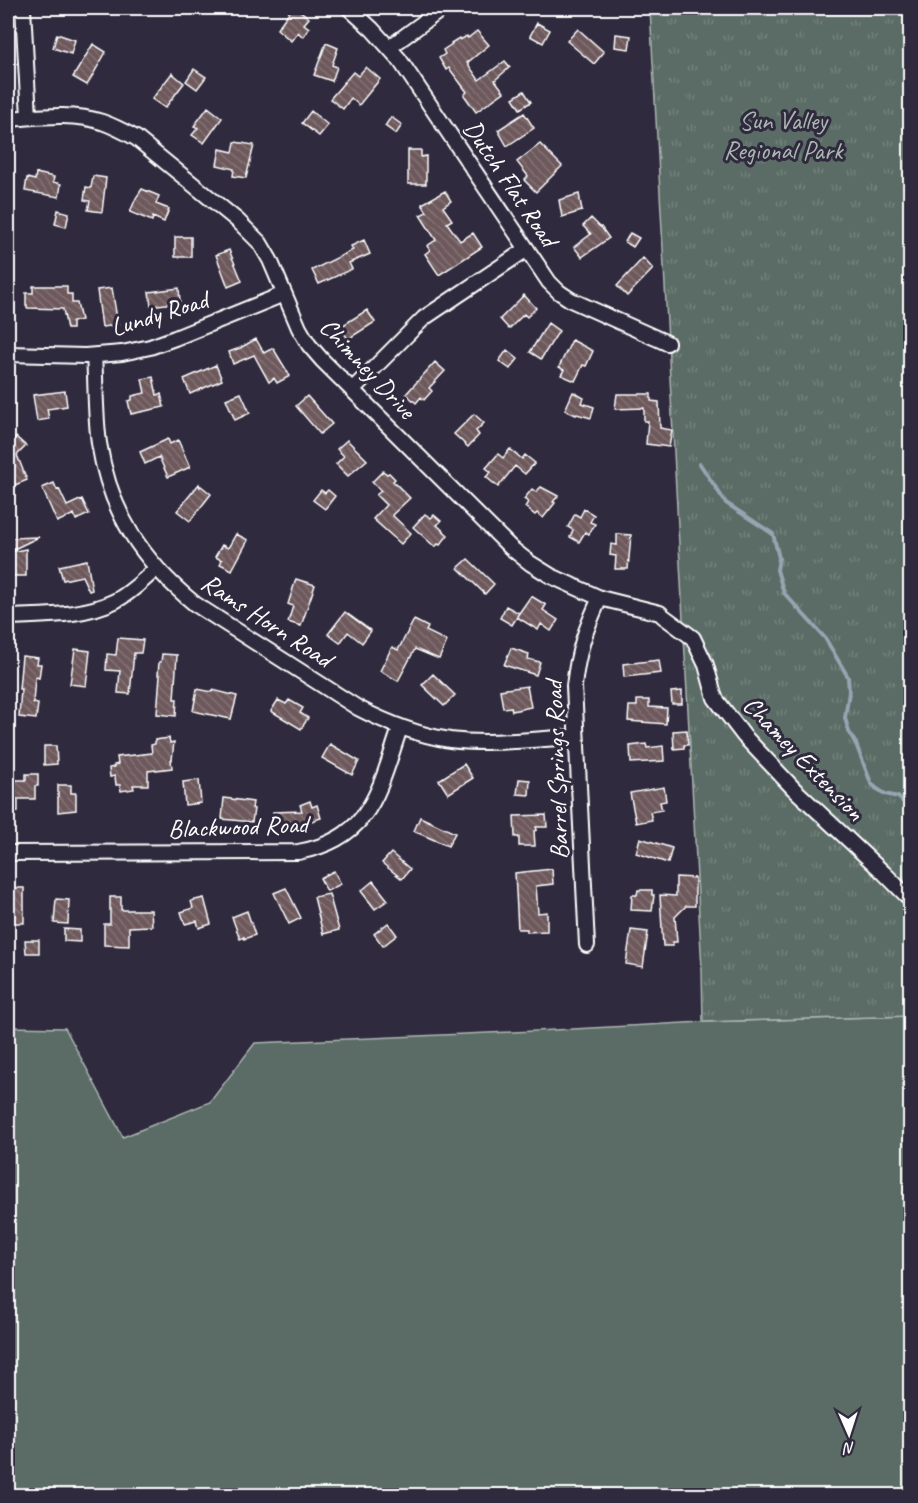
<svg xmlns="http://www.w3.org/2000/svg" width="918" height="1503" font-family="Caveat,sans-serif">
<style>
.green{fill:#5a6c65;stroke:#acb6b2;stroke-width:1.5}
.park{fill:url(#park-tufts);stroke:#acb6b2;stroke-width:1.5}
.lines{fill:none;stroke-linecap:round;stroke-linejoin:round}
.stream{stroke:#97a4b1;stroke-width:4}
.building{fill:url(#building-back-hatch);stroke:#fff;stroke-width:1.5}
.street-casing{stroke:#fff;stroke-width:18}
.street{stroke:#2f2a3d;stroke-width:14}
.labels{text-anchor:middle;stroke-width:6;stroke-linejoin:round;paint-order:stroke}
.park-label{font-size:26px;fill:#acb6b2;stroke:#2f2a3d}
.street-label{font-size:26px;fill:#fff;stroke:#2f2a3d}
</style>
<defs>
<pattern id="park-tufts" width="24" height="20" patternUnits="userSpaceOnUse" patternTransform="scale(1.5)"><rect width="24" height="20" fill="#5a6c65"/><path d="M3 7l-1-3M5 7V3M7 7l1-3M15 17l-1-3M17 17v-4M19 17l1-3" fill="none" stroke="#73827c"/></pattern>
<pattern id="building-back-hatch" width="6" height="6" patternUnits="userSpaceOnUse" patternTransform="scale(1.5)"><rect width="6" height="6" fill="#6d585b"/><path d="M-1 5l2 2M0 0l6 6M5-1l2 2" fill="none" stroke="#837174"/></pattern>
</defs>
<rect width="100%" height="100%" fill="#2f2a3d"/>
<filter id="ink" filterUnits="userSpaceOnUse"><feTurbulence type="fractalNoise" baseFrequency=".0167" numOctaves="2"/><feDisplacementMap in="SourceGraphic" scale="12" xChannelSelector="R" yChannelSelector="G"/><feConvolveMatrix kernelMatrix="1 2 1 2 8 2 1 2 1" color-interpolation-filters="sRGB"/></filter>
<g filter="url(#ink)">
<path class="green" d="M910,1016V1495L8,1496V1027L65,1028L123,1137L210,1102L255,1043L536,1031L703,1022Z"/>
<path class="park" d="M650,8H910V1016L703,1022L702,970Z"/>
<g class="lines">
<path class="stream" d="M700,464L726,503L773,534L779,558L777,570L784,593L825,638L848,677L849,692L845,718L849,732L856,744L871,783L876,788L885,794L898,797L910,808"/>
</g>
<path class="building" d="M292,8H297L309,18L304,24L309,28L303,37L298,32L291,41L277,29Z
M537,23L550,30L543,43L530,36Z
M578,29L604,52L594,64L567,41Z
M477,31L489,45L467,63L479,80L505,61L510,67L495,80L504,92L476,112L464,95L467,92L449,68L446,70L439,58L445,54L443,50L452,44L451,43L459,38L460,40L467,36L468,38Z
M57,34L75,40L71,54L53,48Z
M616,34L631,36L629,49L615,47Z
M326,43L338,48L332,65L337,67L332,81L314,75Z
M93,44L106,52L87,85L73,77Z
M366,67L380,79L359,105L351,98L343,109L330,99L353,72L358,76Z
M194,69L206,77L197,89L186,81Z
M172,73L184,83L165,108L152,99Z
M524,91L531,102L520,109L513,98Z
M208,107L222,118L204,143L192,135L198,128L194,126Z
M311,111L328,125L319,136L302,123Z
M524,113L534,128L507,146L498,130Z
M391,117L402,125L396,134L385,126Z
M235,142L254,145L246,178L233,176L234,169L217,165L220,149L233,152Z
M540,144L562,166L536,192L524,180L528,176L517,162Z
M408,150H421V157L426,156V184H408Z
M36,173L54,177L53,182L61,184L59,197L25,191L27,178L35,180Z
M93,176L106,178L102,212L88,210L90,201L84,200L86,187L91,188Z
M142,189L159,196L156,204L169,209L164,222L153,217L152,221L130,212L136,198Z
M445,191L451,201L443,207L452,220L447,223L460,241L473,233L482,247L439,275L425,254L430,250L427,246L436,240L420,215L427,212L422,204Z
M579,194L582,211L562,217L559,200Z
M58,210L69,213L66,227L55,224Z
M591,218L600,227H601L609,238L582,257L574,247L591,234L583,226Z
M630,233L639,238L633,247L625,242Z
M175,237H191V257H175Z
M364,240L370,254L349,263L352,269L319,284L312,270L353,250L351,246Z
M229,250L242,281L228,287L216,255Z
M643,258L653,269L627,296L617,286Z
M33,286H67V294H72V303H77L81,320L72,322V329H67L63,309L27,308V305H26V293H33Z
M112,288L118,325L102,327L97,290Z
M179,288L180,302L151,306L149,292Z
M524,295L536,308L527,317L524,314L509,329L500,319Z
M367,310L375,322L348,339L340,327Z
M548,323L559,331L541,359L530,352Z
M256,339L264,353L273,348L290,376L277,383L274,378L269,382L254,355L233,364L229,352L240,348Z
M572,340L593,351L586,366L583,365L575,381L561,375L564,370L559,367Z
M507,350L518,359L510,369L499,361Z
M435,362L445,371L429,388L432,391L424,400L421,397L416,403L406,394Z
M216,365L222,380L190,394L184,379Z
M153,377L157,395L161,394L164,407L131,414L128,401L132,400V396L145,393L142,379Z
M65,391L67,406L47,409L49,419L37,421L33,395Z
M573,392L584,398L582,403L594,407L591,418L577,414L576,415L565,410Z
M241,393L250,413L235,420L226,399Z
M617,394H651V401L659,402L660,428L672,430L669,447L646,444L648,421H644V408L615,409Z
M307,396L332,424L320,434L296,406Z
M474,414L484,423L476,431L479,435L468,447L454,434Z
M8,432L11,441L16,437L26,446L17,455L27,480L15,485L8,469Z
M168,439L170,444L178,440L190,467L168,477L159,457L145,464L140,452Z
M347,440L367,460L348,476L336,464L344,456L337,449Z
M510,449L522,459L525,455L535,463L525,474L515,466L498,487L486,477L491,472L486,468L498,454L503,458Z
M383,471L387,474L389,473L395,479L393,481L410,498L392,515L411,533L401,544L373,519L386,505L376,495L381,491L372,482Z
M54,483L57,490L59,489L67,506L82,499L89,514L76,520L74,514L57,522L42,488Z
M199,484L200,487L201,486L211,494L190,521L177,511Z
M541,487L558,496L553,502L555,503L543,518L537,513L535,515L525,507L528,502L524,499L532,489L536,492Z
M321,490L325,493L328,490L335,496L325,509L313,500Z
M584,509L594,515L590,522L595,524L589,534L585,532L579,542L570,537L573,530L568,527L575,514L580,517Z
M425,514L431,518L434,515L441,521L437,525L448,535L440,545L438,544L435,547L413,527Z
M236,534L248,540L232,570L220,564L222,560L215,557L222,545L228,548Z
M617,534L631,535L628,569H615L616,556L610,555L611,544L617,545Z
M39,537L10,551V538Z
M26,549V576H10V552Z
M468,559L494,584L485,594L458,568Z
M87,560L92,590L89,591L82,576L63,580L59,566Z
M296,579L315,585L301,626L288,622L293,606L288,604Z
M531,596L546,605L543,610L558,620L551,631L541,624L538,630L517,617L512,625L500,618L506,606L519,613L517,616Z
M345,612L371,631L362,643L348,632L340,643L328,634Z
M414,620L428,627L426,631L447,641L439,659L415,649L398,681L380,671L392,647L398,650Z
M118,638L143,640L141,653H134L130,694L118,693L120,671L106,670L107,654L116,655Z
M511,648L529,654L528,659L540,662L536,675L504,665Z
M75,649L90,651L86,686L70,684Z
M162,654L177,655L174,699H177L176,716L157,714L160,675H158L159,662H161Z
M22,656L38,658L37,664H41L39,678L35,677L33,703L38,704L36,719L19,717L21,689H19Z
M659,660L661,673L624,677L623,664Z
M433,674L455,695L444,706L422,685Z
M527,686L531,707L512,711L511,707L503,708L500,690Z
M197,689L212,692L213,690L237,696L231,719L193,711Z
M682,691V704H672L671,692Z
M278,700L286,704L289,700L303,708L300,713L308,718L301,729L271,711Z
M637,700H649V707L667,708L666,724L628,721L629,706H637Z
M687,730L688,745H684V748L674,749L673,731Z
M169,738L170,743L174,742L172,760H171L172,768L148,771V785H133L134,789L121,791L120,785H116L115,776L110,777L109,768L114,767V765L118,764L117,757L152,753L151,745L155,744V740Z
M330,744L359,761L352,775L322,758Z
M646,744L647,748L663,746L664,761L631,763L630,746Z
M44,746H56L57,764L44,765Z
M464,764L473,778L448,794L439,780Z
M26,774H38V786H35V799H10V780H26Z
M519,779L530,780L529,795L517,794Z
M199,780L201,803L185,805L183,782Z
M58,785H71V793H76V810L58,812Z
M664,787L666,801L660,802L662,810L650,812L652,820L636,823L630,793Z
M224,798L253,802L252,808L254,809L252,822L222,819Z
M8,801H18V812L8,813Z
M310,801L312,807L317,805L321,818L295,826L294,823H273V812L302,811L300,805Z
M546,815L547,827H536L537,830L534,831L535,846H519V837H515L514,816Z
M420,817L455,833L448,846L414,831Z
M640,838L672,848L668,863L636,853Z
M391,853L410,869L402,879L382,863Z
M552,869L553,884L536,886L538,913L547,912V931L527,932V929H518L515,873Z
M334,871L341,884L327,891L320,878Z
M676,877L695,878V906H686L675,917L677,942H673V946H663L660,895L676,896Z
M373,881L388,900L375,909L361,891Z
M11,888H24V923H10Z
M286,888L301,918L289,924L274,893Z
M638,890H652V895H654L652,911L631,910L632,895H637Z
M329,894L339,930L323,934L314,897Z
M110,897H121V910H151L152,926L129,927V946L104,945V924H110Z
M204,898L211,924L199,928L197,921L185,924L181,912L193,908L191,901Z
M56,899L69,900L68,924L54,923Z
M247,911L255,935L244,939V937L240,939L232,917Z
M388,923L397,935L383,946L374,934Z
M64,929L80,930V942L64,941Z
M631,930L648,932L643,967L626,964Z
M25,940H39V953H26Z"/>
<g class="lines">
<g class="street-casing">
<path id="street" d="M23,8L29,117
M349,8L372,29L399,59L549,282L559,292L571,300L667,343
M390,47L443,8
M8,119C38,117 72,112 102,122C114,126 125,132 136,138L238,221L260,243L270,260L299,328L309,345L322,360L511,548L530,563L551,576L600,598L660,613L663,616L693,638L706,665L715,698L744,736L794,789L884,873L910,899
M8,354L85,356L122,353L150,347L175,338L284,294
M94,356C96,384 95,414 99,443C110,512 141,560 195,604L358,708C387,723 417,735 450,740C490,745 536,739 576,737
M352,390L424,318L527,249
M8,617C43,615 82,617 115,601C131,593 143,580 156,569
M8,853L298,852C372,839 379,789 400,728
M587,945L574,686C578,651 585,630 600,598"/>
</g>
<use href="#street" class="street"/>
</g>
</g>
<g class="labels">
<g class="park-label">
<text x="783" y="129">Sun Valley<tspan x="783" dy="30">Regional Park</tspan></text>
</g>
<g class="street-label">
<text transform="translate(511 183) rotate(56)" y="9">Dutch Flat Road</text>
<text transform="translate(159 313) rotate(-17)" y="9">Lundy Road</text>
<text transform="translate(368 368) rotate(47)" y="9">Chimney Drive</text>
<text transform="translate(267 620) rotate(33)" y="9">Rams Horn Road</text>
<text transform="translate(804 758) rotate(46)" y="9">Chamey Extension</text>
<text transform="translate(556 770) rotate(-92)" y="9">Barrel Springs Road</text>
<text transform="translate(238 826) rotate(-2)" y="9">Blackwood Road</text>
</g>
</g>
<rect width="918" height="1503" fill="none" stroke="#2f2a3d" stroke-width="30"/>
<rect x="15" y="15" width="888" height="1473" fill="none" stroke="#fff" stroke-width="2" filter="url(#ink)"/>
<g transform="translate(849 1434) rotate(177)" stroke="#2f2a3d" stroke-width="4.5" paint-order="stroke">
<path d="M0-4.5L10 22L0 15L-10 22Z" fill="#ffffff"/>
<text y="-9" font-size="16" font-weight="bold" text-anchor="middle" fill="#ffffff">N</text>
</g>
</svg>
